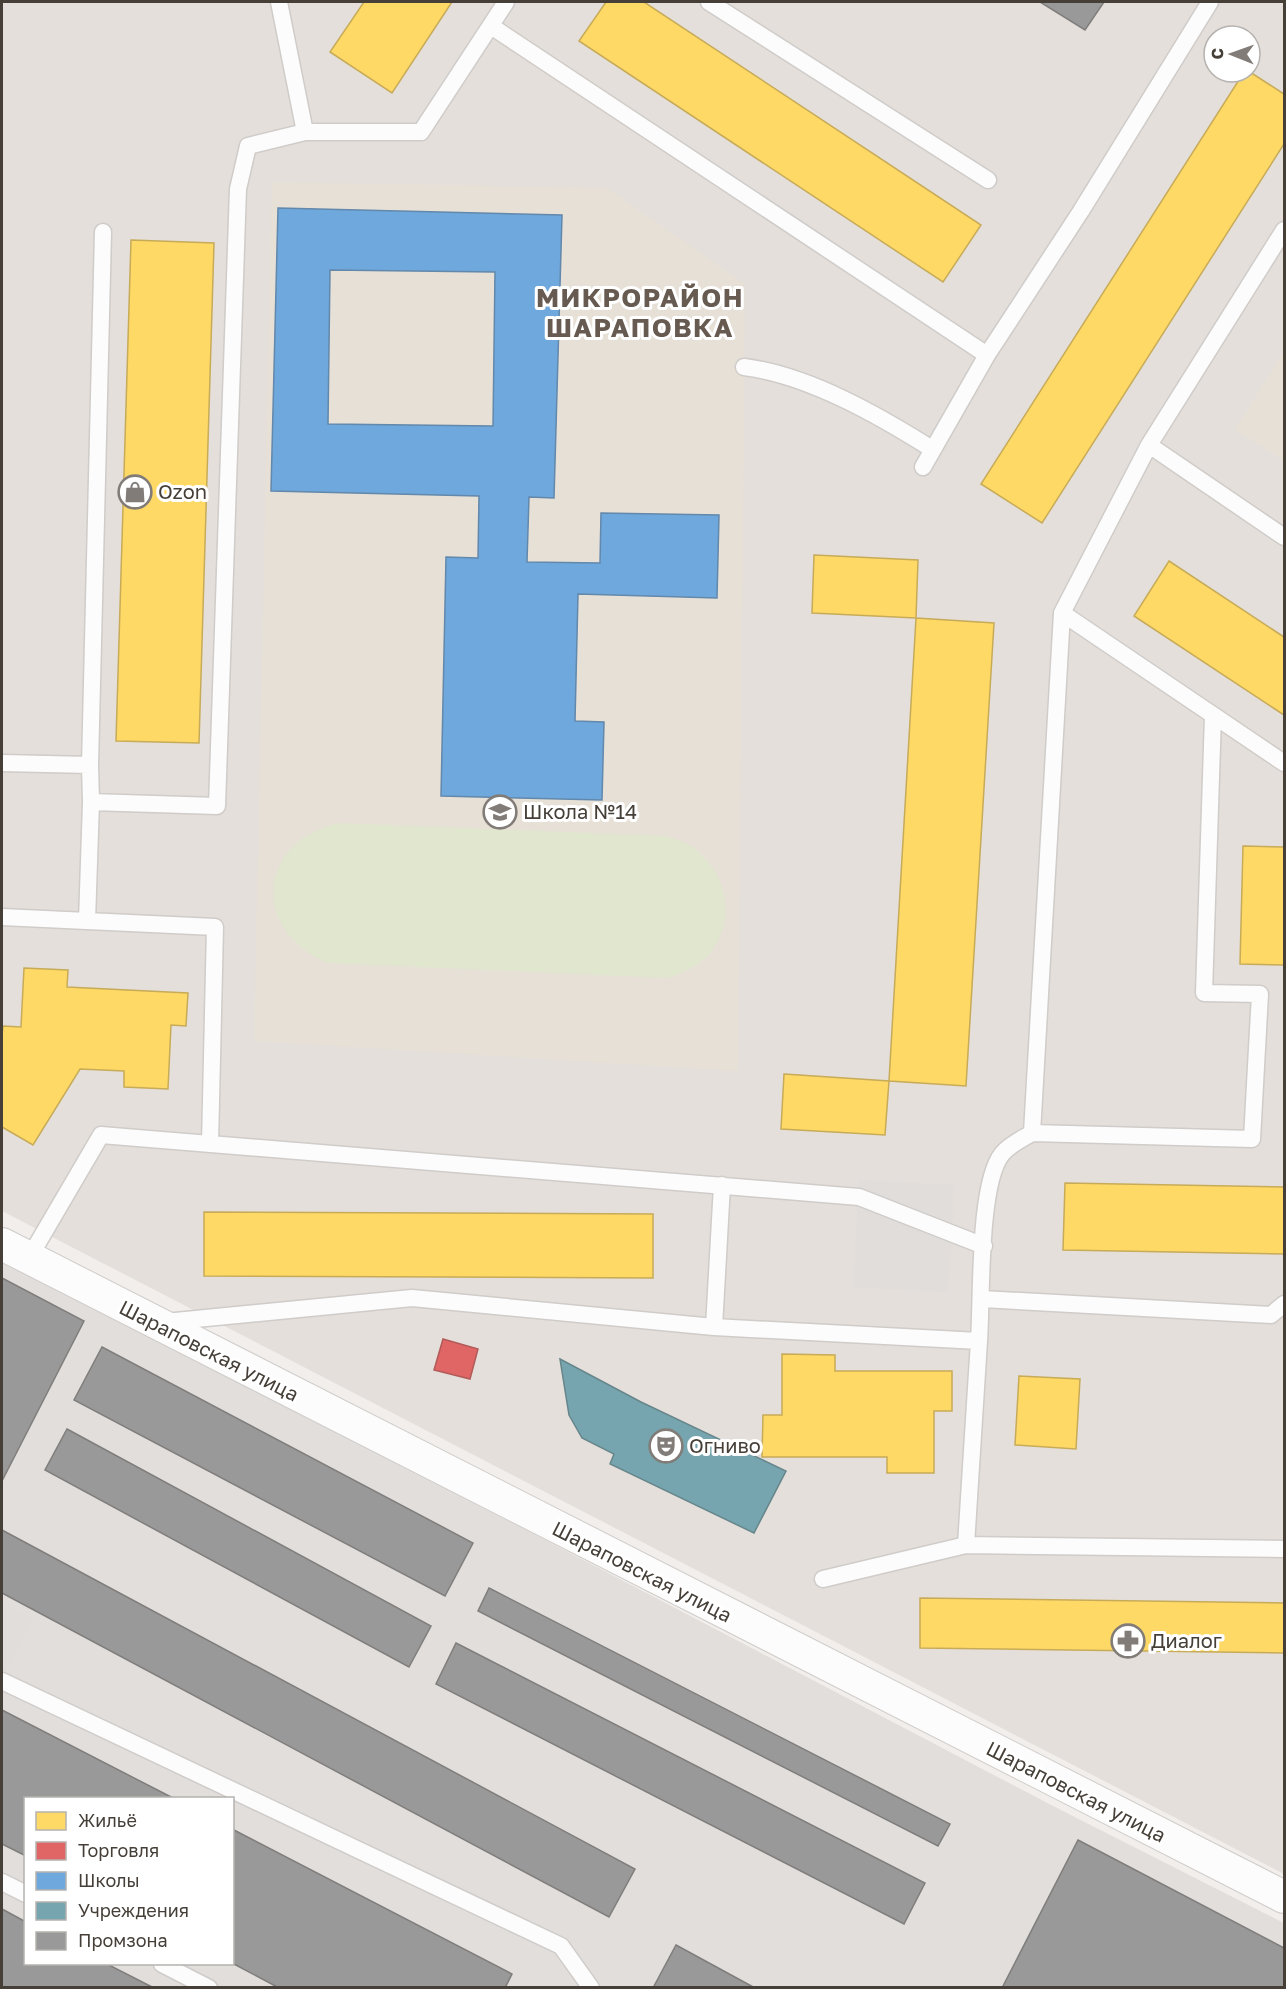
<svg xmlns="http://www.w3.org/2000/svg" width="1286" height="1989" font-family="'Golos Text',sans-serif">
<style>
.residential{fill:#e4dfda;fill-rule:evenodd}
.industrial{fill:#e2dedb;fill-rule:evenodd}
.education{fill:#e6e0d7}
.green{fill:#e0e7ce}
.parking{fill:#e0dddb}
.homes{fill:#ffd966;stroke:#c7ab58;stroke-width:1.5}
.shops{fill:#e06666;stroke:#b25a58;stroke-width:1.5}
.schools{fill:#6fa8dc;stroke:#6288ab;stroke-width:1.5;fill-rule:evenodd}
.public{fill:#76a5af;stroke:#67868b;stroke-width:1.5}
.industry{fill:#999;stroke:#807e7c;stroke-width:1.5}
.lines{fill:none;stroke-linecap:round;stroke-linejoin:round}
.lane-casing{stroke:#cfccc9;stroke-width:19}
.street-casing{stroke:#cfccc9;stroke-width:34}
.lane{stroke:#fdfcfc;stroke-width:16}
.street{stroke:#fdfcfc;stroke-width:32}
.labels{text-anchor:middle;stroke-width:6;stroke-linejoin:round;paint-order:stroke}
.poi-label{font-size:20px;fill:#453f38;stroke:#fff;text-anchor:start}
.street-label{font-size:20px;fill:#453f38;stroke:#fff}
.district-label{font-size:26px;font-weight:bold;letter-spacing:1.5px;fill:#675b51;stroke:#fff}
</style>
<rect width="100%" height="100%" fill="#f1eeeb"/>
<path class="residential" d="M2,2H1284V1874L2,1211ZM1214,36H1250V72H1214Z"/>
<path class="industrial" d="M2,1261L507,1520L1053,1806L1284,1923V1987H2ZM26,1798H232V1964H26Z"/>
<path class="education" d="M272,182L607,188L745,284L738,1071L254,1041Z
M1284,352V461L1235,429Z"/>
<path class="green" d="M339,823L665,836C674,839 684,841 691,846C726,870 737,917 711,952C700,966 684,972 668,978L328,963C250,930 257,842 339,823Z"/>
<path class="parking" d="M859,1180L954,1185L948,1292L853,1287Z
M2,1601L33,1618L2,1679Z"/>
<path class="homes" d="M364,2H452L392,93L330,52Z
M606,2H644L981,225L943,282L579,41Z
M1244,72H1250L1284,94V144L1042,523L981,484Z
M131,240L214,243L199,743L116,741Z
M814,555L918,560L916,618L812,613Z
M1169,561L1284,637V715L1134,616Z
M916,618L994,623L966,1086L889,1081Z
M1243,846L1284,847V965L1240,964Z
M24,968L68,970L67,987L188,993L186,1026L171,1025L168,1089L124,1087V1071L80,1069L33,1145L2,1127V1035L3,1026L21,1027Z
M784,1074L889,1081L885,1135L781,1129Z
M1065,1183L1284,1187V1254L1063,1250Z
M204,1212L653,1214V1278L204,1276Z
M782,1354L835,1355V1371H952V1411H934V1473H887V1457H762L763,1415H782Z
M1019,1376L1080,1379L1076,1449L1015,1445Z
M920,1598L1284,1603V1653L920,1648Z"/>
<path class="shops" d="M443,1339L478,1349L470,1379L434,1370Z"/>
<path class="schools" d="M278,208L562,215L554,498L529,497L527,562L600,563L601,513L719,515L717,598L578,594L575,721L604,722L602,800L441,796L446,557L478,558L479,496L271,491ZM330,270L495,272L493,426L328,424Z"/>
<path class="public" d="M560,1359L641,1402L786,1471L754,1533L610,1464L614,1454L582,1438L569,1415Z"/>
<path class="industry" d="M1040,2H1104L1085,30Z
M2,1278L84,1321L2,1481Z
M102,1347L473,1543L445,1596L74,1400Z
M67,1429L431,1626L409,1667L45,1470Z
M2,1530L635,1869L609,1917L2,1593Z
M489,1588L950,1824L938,1846L478,1611Z
M456,1643L925,1883L904,1924L436,1684Z
M2,1710L173,1798H26V1856L2,1844Z
M232,1829L512,1974L505,1988H279L232,1963Z
M1078,1840L1284,1948V1988H1002Z
M2,1909L26,1922V1964H107L154,1988H2Z
M676,1945L755,1988H653Z"/>
<g class="lines">
<g class="lane-casing">
<path id="lane" d="M709,2L988,180
M491,26L987,355
M305,132H421L506,2
M744,367C808,375 878,415 932,449
M1149,445L1284,537
M923,467L987,355L1081,211L1210,2
M1062,613L1284,763
M2,763L90,765L103,232
M90,765L91,802L217,806L238,189L248,146L305,132L279,2
M2,917L215,927L210,1144
M87,921L91,802
M1032,1133L1062,613L1149,445L1284,230
M29,1258L101,1135L859,1197L984,1246
M982,1299L1271,1315L1284,1304
M165,1322L412,1298L714,1327L979,1341C982,1299 978,1184 1002,1154C1009,1145 1022,1139 1032,1133L1252,1139L1260,994L1204,993L1213,715
M714,1327L722,1185
M966,1545L979,1341
M823,1579L966,1545L1284,1549
M2,1681L561,1946L591,1988
M2,1882L26,1894
M162,1964L209,1988"/>
</g>
<g class="street-casing">
<path id="street" d="M2,1244L1284,1897"/>
</g>
<use href="#lane" class="lane"/>
<use href="#street" class="street"/>
</g>
<defs>
<g id="shop-ring" transform="scale(1.725)"><circle r="9.5" fill="#fff" stroke="#817c77" stroke-width="1.5"/><path d="M-5-2.5h2.3a2.7 3.5 0 0 1 5.4 0H5L5.5 6h-11ZM-1.5-2.5h3a1.5 2.3 0 0 0-3 0Z" fill="#817c77"/></g>
<g id="school-ring" transform="scale(1.725)"><circle r="9.5" fill="#fff" stroke="#817c77" stroke-width="1.5"/><path d="M0-5L7-2L0 1L-7-2ZM-4 1L0 2.5L4 1V4Q0 6-4 4Z" fill="#817c77"/></g>
<g id="theatre-ring" transform="scale(1.725)"><circle r="9.5" fill="#fff" stroke="#817c77" stroke-width="1.5"/><path d="M-5-5.5Q0-4 5-5.5V0Q5 5 0 6Q-5 5-5 0ZM-3.3-2.5H-1v1.5H-3.3ZM1-2.5H3.3v1.5H1ZM-2.8 1Q0 5.5 2.8 1Z" fill="#817c77"/></g>
<g id="pharmacy-ring" transform="scale(1.725)"><circle r="9.5" fill="#fff" stroke="#817c77" stroke-width="1.5"/><path d="M-2-6h4v4h4v4h-4v4h-4v-4h-4v-4h4Z" fill="#817c77"/></g>
</defs>
<g fill-rule="evenodd">
<use href="#shop-ring" x="135" y="492"/>
<use href="#school-ring" x="500" y="812"/>
<use href="#theatre-ring" x="666" y="1446"/>
<use href="#pharmacy-ring" x="1128" y="1641"/>
</g>
<g class="labels">
<g class="poi-label">
<text x="158" y="499">Ozon</text>
<text x="523" y="819">Школа №14</text>
<text x="689" y="1453">Огниво</text>
<text x="1151" y="1648">Диалог</text>
</g>
<g class="street-label">
<text transform="translate(209 1351) rotate(27)" y="7">Шараповская улица</text>
<text transform="translate(642 1572) rotate(27)" y="7">Шараповская улица</text>
<text transform="translate(1076 1792) rotate(27)" y="7">Шараповская улица</text>
</g>
<g class="district-label">
<text x="640" y="307">МИКРОРАЙОН<tspan x="640" dy="30">ШАРАПОВКА</tspan></text>
</g>
</g>
<rect width="1286" height="1989" fill="none" stroke="#453f38" stroke-width="6"/>
<rect x="24" y="1797" width="210" height="168" fill="#ffffff" stroke="#b5b2af" stroke-width="1.5"/>
<rect x="36" y="1812" width="30" height="18" fill="#ffd966" stroke="#b5b2af" stroke-width="1.5"/>
<text x="78" y="1827" font-size="18" fill="#453f38">Жильё</text>
<rect x="36" y="1842" width="30" height="18" fill="#e06666" stroke="#b5b2af" stroke-width="1.5"/>
<text x="78" y="1857" font-size="18" fill="#453f38">Торговля</text>
<rect x="36" y="1872" width="30" height="18" fill="#6fa8dc" stroke="#b5b2af" stroke-width="1.5"/>
<text x="78" y="1887" font-size="18" fill="#453f38">Школы</text>
<rect x="36" y="1902" width="30" height="18" fill="#76a5af" stroke="#b5b2af" stroke-width="1.5"/>
<text x="78" y="1917" font-size="18" fill="#453f38">Учреждения</text>
<rect x="36" y="1932" width="30" height="18" fill="#999999" stroke="#b5b2af" stroke-width="1.5"/>
<text x="78" y="1947" font-size="18" fill="#453f38">Промзона</text>
<g transform="translate(1232 54) rotate(271)"><circle r="28" fill="#ffffff" stroke="#b5b2af" stroke-width="1.5"/>
<path d="M0-4.5L10 22L0 15L-10 22Z" fill="#817c77"/>
<text y="-9" font-size="16" font-weight="bold" text-anchor="middle" fill="#453f38">С</text>
</g>
</svg>
